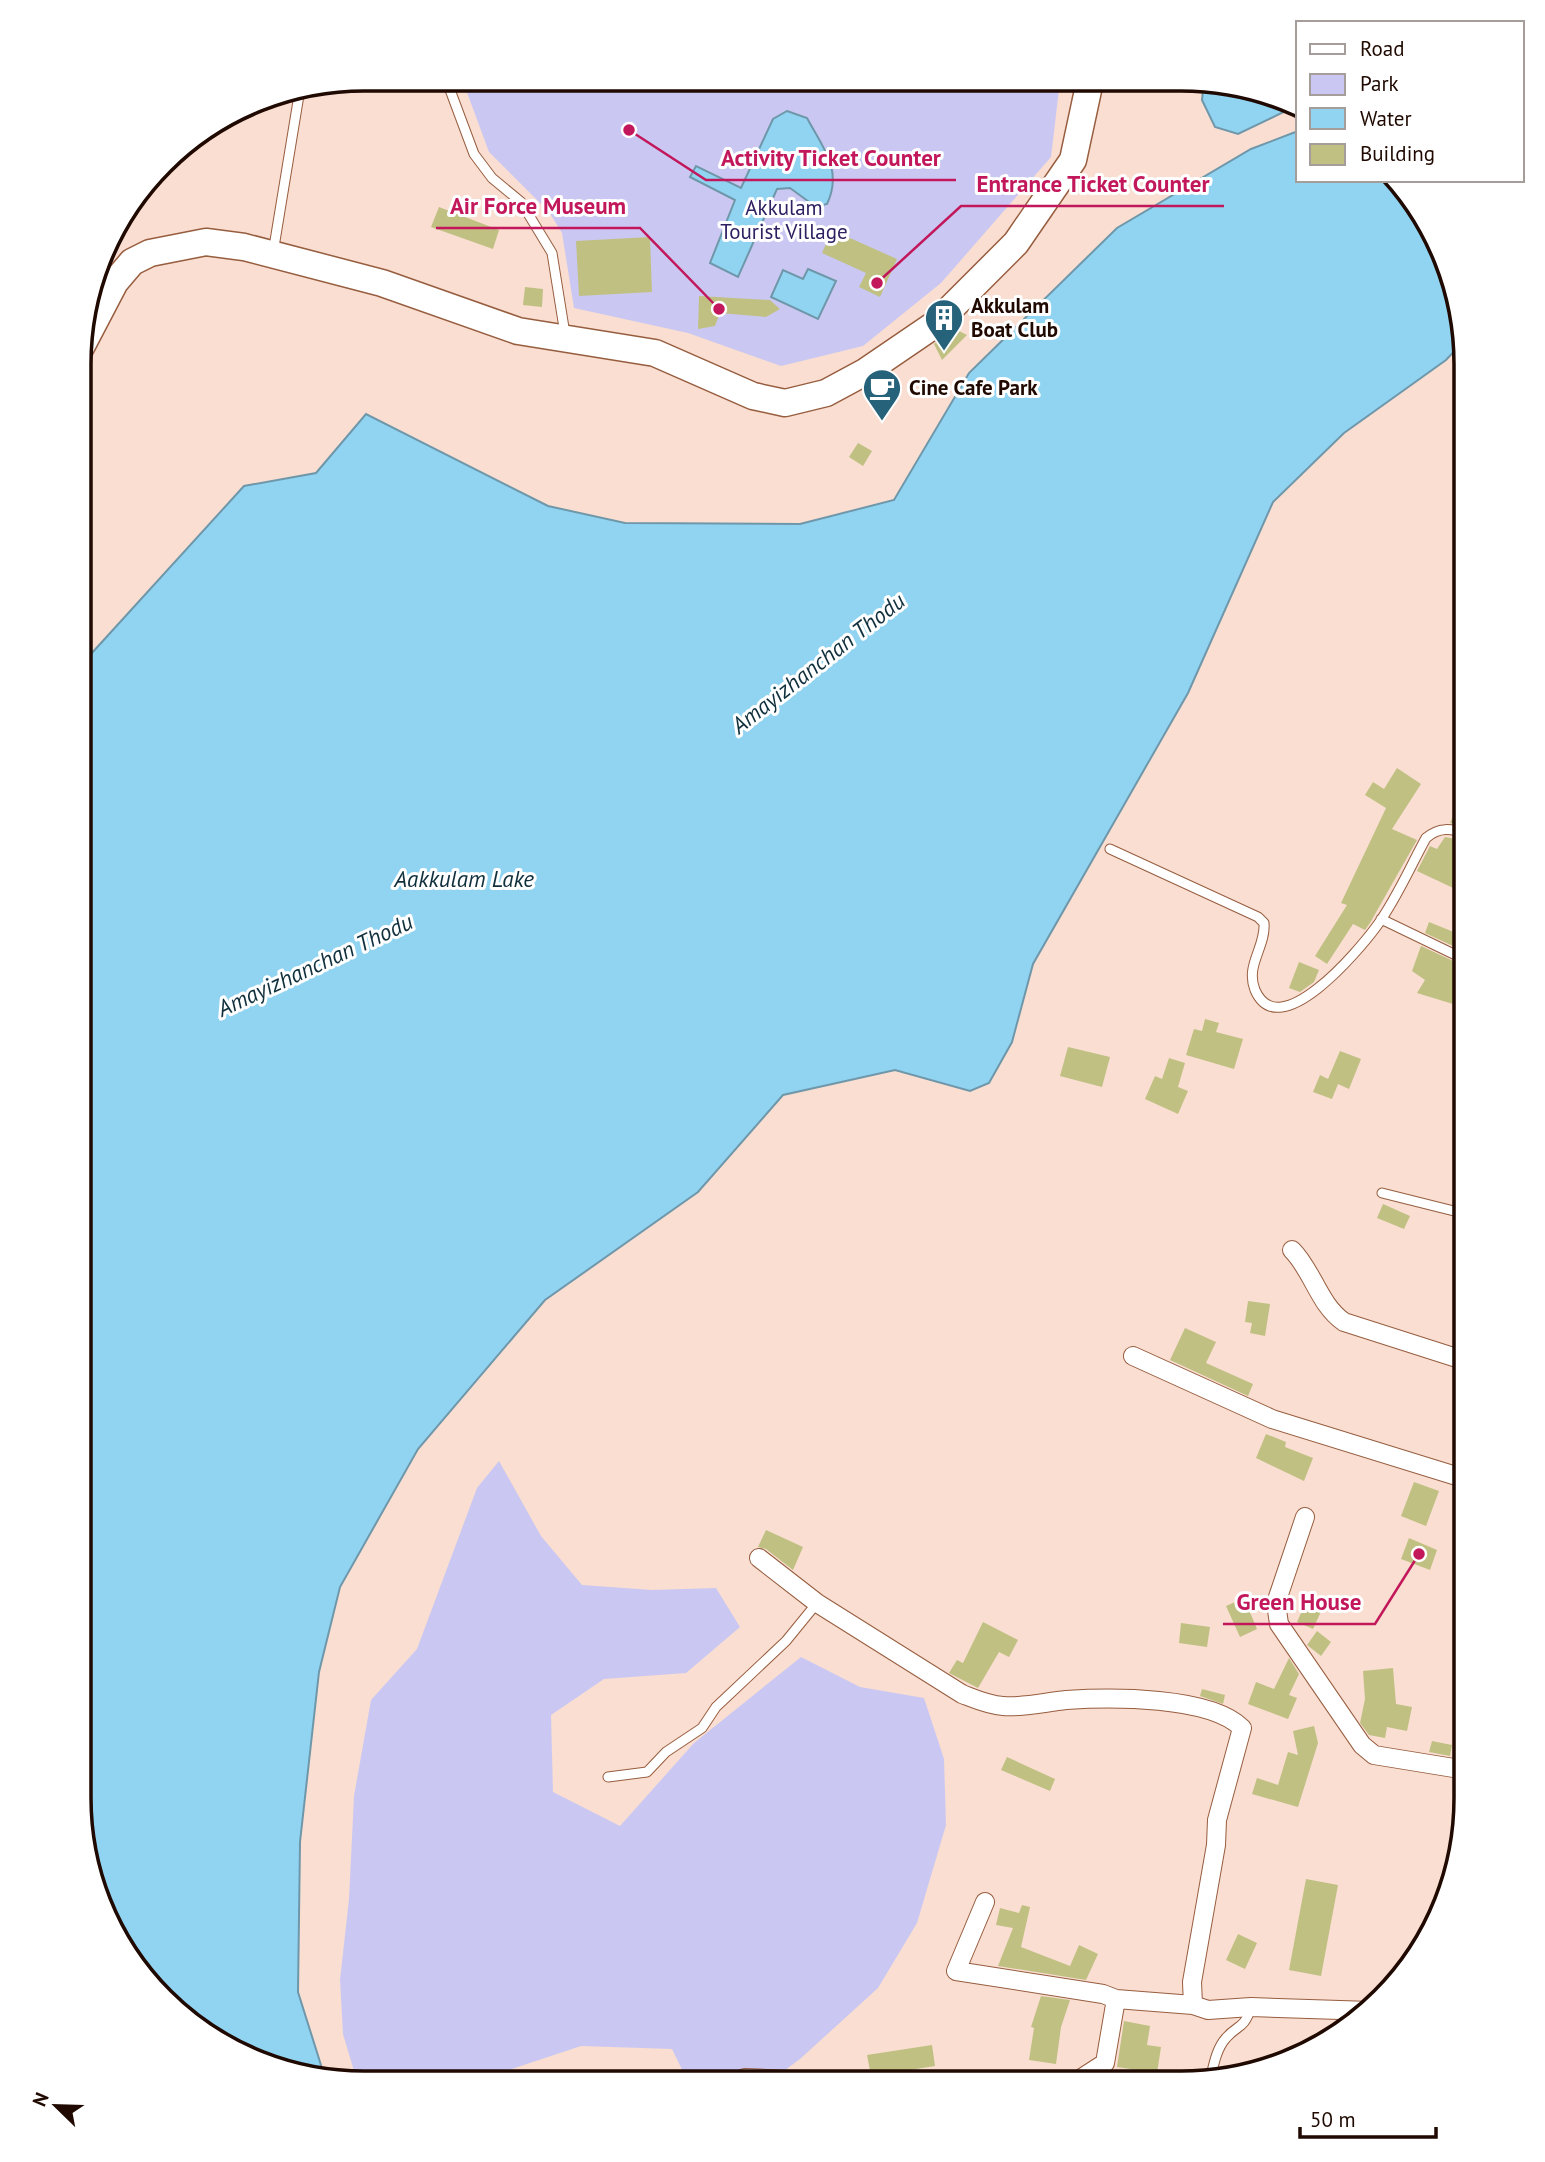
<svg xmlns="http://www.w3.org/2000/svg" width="1545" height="2162" font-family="'PT Sans',sans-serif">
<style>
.green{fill:#cac8f2}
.water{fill:#91d4f2;stroke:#6f97aa;stroke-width:2}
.building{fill:#c0c083}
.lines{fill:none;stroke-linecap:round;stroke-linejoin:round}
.lane-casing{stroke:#975d3f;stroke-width:11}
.street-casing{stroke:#975d3f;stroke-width:20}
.secondary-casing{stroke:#975d3f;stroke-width:29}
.lane{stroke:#fff;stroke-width:9}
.street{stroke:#fff;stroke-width:18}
.secondary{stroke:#fff;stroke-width:26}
.labels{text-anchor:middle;stroke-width:6;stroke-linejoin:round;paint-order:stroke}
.park-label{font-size:21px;fill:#2e2061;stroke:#fff}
.poi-label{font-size:21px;font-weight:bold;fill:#1f0901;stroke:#fff;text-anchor:start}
.water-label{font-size:23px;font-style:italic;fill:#10303d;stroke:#fff}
.rim{fill:none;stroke:#1f0901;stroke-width:3.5}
.leader{fill:none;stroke:#c2185b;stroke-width:2.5}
.callout-dot{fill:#c2185b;stroke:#fff;stroke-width:2.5}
.callout-label{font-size:23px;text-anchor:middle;font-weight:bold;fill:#c2185b;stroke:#fff;stroke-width:6;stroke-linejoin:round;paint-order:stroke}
</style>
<rect width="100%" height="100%" fill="#f9ded1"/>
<path class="green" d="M462,79L1060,81L1051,157L941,283L863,346L781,366L688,333L574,308L562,233L549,212L489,152Z
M499,1461L541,1536L582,1585L652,1590L716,1588L740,1627L686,1673L604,1679L551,1715L553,1792L620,1826L694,1743L801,1657L860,1687L924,1698L944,1759L946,1825L917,1923L878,1988L800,2059L769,2082H688L672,2049L581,2046L497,2074L488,2081H357L343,2034L340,1980L349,1899L354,1796L371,1700L417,1649L477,1488Z"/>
<path class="water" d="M1204,81H1219L1298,105L1238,134L1215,127L1202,100Z
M787,111L807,118C823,148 843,170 827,204L816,207L790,188L777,189L738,277L710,263L735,200L690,177L696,166L741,188L773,119Z
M1298,131V180H1390L1437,238L1462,343L1446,360L1344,433L1273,502L1188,693L1033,964L1012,1042L989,1083L970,1091L895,1070L783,1095L698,1192L545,1300L418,1449L340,1587L319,1672L300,1842L298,1992L326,2081L255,2062L191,2025L108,1924L79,1799L81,665L244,486L316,473L366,414L548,506L625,523L800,524L894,500L969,373L1117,228L1251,149Z
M808,269L836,281L818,319L771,297L783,270L803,279Z"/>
<path class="building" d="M439,207L499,230L493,249L431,227Z
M832,230L897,259L880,297L859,287L866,273L822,253Z
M650,237L652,292L579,296L576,241Z
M525,287L543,289L542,307L523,305Z
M699,296L770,300L780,309L766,317L720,313L715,326L698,329Z
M953,328L967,335L942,360L934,344Z
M858,443L872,451L863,466L849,457Z
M1397,768L1421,784L1392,829L1417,840L1370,923L1365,930L1353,924L1327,964L1315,956L1347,905L1341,903L1386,808L1365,795L1373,782L1384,789Z
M1466,785V827L1450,823Z
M1445,837L1466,841V894L1417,871L1430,846L1437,849Z
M1429,922L1466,937V952L1425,933Z
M1421,946L1466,967V1008L1417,993L1425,980L1412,971Z
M1299,962L1319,970L1314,982L1300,992L1289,988Z
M1205,1019L1219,1023L1216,1032L1243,1039L1234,1069L1186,1055L1194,1029L1202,1031Z
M1068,1047L1110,1057L1102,1087L1060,1076Z
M1340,1051L1361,1059L1349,1089L1338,1084L1332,1099L1313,1092L1320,1075L1328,1079Z
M1169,1058L1185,1063L1178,1087L1188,1091L1178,1114L1145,1099L1155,1076L1162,1079Z
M1383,1204L1410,1216L1404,1229L1377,1218Z
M1248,1301L1270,1304L1265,1336L1250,1333L1252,1323L1245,1322Z
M1185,1328L1216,1342L1206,1363L1253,1384L1248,1396L1170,1360Z
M1266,1434L1286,1442L1285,1447L1313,1458L1304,1481L1256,1458Z
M1414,1482L1439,1491L1426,1526L1401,1516Z
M766,1530L803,1547L793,1570L766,1549L758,1547Z
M1409,1538L1437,1550L1430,1570L1401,1559Z
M1308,1597L1324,1605L1313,1629L1297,1622Z
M1244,1598L1257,1629L1240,1637L1226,1606Z
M983,1622L1018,1640L1009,1657L999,1652L978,1688L949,1673L957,1660L963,1663Z
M1181,1623L1210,1627L1207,1647L1179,1643Z
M1317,1631L1331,1642L1321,1656L1307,1645Z
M1289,1658L1299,1674L1289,1695L1297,1698L1288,1719L1248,1704L1256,1682L1274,1689Z
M1393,1668L1396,1704L1412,1707L1407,1731L1387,1727L1385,1738L1369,1735L1360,1723L1365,1699L1363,1671Z
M1202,1689L1225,1695L1223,1704L1200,1696Z
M1314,1726L1318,1743L1298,1807L1252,1794L1257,1778L1278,1785L1288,1752L1298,1755L1293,1731Z
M1432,1741L1452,1745L1450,1756L1429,1752Z
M1007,1757L1055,1779L1050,1791L1001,1770Z
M1442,1873L1453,1878L1449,1894L1436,1890Z
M1306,1879L1338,1885L1321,1976L1289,1970Z
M1022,1905L1030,1907L1021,1947L1070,1966L1079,1945L1098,1954L1086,1980L998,1966L1013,1928L996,1925L1000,1908L1019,1913Z
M1238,1934L1257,1943L1245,1969L1226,1960Z
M1041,1996L1070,2000L1061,2027L1056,2064L1029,2060L1034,2028L1031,2027Z
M1124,2021L1150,2026L1147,2045L1161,2047L1157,2073L1117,2067Z
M932,2045L935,2066L871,2076L867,2055Z"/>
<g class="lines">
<g class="lane-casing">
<path id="lane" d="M446,79L474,154L492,178L521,202L552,253L565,334
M273,253L300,89
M1110,849L1258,917L1264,923C1266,947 1245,965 1255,990C1279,1046 1359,950 1376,927C1396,900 1410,867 1426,838C1439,827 1451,828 1466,834
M1381,919L1466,960
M1382,1193L1466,1214
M608,1777L647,1772L666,1752L702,1728L716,1707L786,1641L817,1603
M1211,2076C1214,2063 1217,2048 1226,2038C1238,2024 1244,2030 1251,2007"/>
</g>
<g class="street-casing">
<path id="street" d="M1292,1250C1313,1271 1319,1305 1344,1322L1466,1361
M1133,1356L1272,1419L1466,1479
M1305,1517L1276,1603L1279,1624L1362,1745L1374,1755L1466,1770
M759,1558L817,1603L962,1694C975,1699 988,1705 1003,1706C1023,1708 1046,1702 1066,1700C1111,1697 1210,1696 1242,1728L1217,1820L1216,1845L1192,1982L1193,2005L1208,2010L1251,2007L1371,2011
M985,1902L956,1971L1103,1994L1116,1999L1193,2005
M736,2082L745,2078L839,2082
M1074,2083L1105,2063L1116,1999"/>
</g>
<g class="secondary-casing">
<path id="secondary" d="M81,347L115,282L132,262L150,253L206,242L244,247L382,283L518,331L655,353L753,396L785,403L826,393L865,372L934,325L1016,243L1073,160L1090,81"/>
</g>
<use href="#lane" class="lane"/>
<use href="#street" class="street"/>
<use href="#secondary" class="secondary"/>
</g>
<defs>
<g id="building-pin" transform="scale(2.0125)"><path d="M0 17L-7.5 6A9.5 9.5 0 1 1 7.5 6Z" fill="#26627a" stroke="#fff"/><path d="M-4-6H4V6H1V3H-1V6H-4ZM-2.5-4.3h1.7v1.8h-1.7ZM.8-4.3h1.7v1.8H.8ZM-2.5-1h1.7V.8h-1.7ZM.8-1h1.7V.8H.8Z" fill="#fff"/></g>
<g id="cafe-pin" transform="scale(2.0125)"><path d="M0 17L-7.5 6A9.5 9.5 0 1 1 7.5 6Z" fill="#26627a" stroke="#fff"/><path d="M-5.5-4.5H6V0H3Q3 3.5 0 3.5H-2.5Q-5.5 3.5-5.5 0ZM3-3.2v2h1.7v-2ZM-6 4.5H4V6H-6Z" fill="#fff"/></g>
</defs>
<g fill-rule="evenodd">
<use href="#building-pin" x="944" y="318"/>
<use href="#cafe-pin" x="882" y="388"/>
</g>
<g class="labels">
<g class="park-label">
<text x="784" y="215">Akkulam<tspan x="784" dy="24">Tourist Village</tspan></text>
</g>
<g class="poi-label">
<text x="971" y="313">Akkulam<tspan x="971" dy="24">Boat Club</tspan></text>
<text x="909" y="395">Cine Cafe Park</text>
</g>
<g class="water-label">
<text transform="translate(818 663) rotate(-38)" y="8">Amayizhanchan Thodu</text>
<text x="464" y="887">Aakkulam Lake</text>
<text transform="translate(315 965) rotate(-25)" y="8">Amayizhanchan Thodu</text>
</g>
</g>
<path d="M0 0H1545V2162H0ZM364 91H1181A273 273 0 0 1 1454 364V1798A273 273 0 0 1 1181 2071H364A273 273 0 0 1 91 1798V364A273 273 0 0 1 364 91Z" fill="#fff" fill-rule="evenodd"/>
<path class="rim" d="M364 91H1181A273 273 0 0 1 1454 364V1798A273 273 0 0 1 1181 2071H364A273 273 0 0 1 91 1798V364A273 273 0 0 1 364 91Z"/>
<path class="leader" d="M629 130L706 180H956M877 283L961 206H1224M719 309L640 228H436M1419 1554L1375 1624H1223"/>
<g class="callout-dot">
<circle cx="629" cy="130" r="7"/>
<circle cx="877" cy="283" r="7"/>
<circle cx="719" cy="309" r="7"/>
<circle cx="1419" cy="1554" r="7"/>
</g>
<g class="callout-label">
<text x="831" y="166">Activity Ticket Counter</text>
<text x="1093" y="192">Entrance Ticket Counter</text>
<text x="538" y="214">Air Force Museum</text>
<text x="1299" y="1610">Green House</text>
</g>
<rect x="1296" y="21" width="228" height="161" fill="#ffffff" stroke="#a59d99" stroke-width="2"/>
<rect x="1310" y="44" width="35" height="10" fill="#ffffff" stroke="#a59d99" stroke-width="2"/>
<text x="1360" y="56" font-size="21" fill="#1f0901">Road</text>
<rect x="1310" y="74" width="35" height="21" fill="#cac8f2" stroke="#a59d99" stroke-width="2"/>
<text x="1360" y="91" font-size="21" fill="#1f0901">Park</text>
<rect x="1310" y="108" width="35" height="21" fill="#91d4f2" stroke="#a59d99" stroke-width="2"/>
<text x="1360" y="126" font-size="21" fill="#1f0901">Water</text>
<rect x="1310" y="144" width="35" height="21" fill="#c0c083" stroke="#a59d99" stroke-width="2"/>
<text x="1360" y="161" font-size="21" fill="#1f0901">Building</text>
<g transform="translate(56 2106) rotate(293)" stroke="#ffffff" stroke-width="5" paint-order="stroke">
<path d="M0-5L12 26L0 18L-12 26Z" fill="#1f0901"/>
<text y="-10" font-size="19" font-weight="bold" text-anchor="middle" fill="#1f0901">N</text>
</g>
<path d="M1300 2127v10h136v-10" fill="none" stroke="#1f0901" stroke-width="3.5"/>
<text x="1310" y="2127" font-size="21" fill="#1f0901" stroke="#ffffff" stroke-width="5" paint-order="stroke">50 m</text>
</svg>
